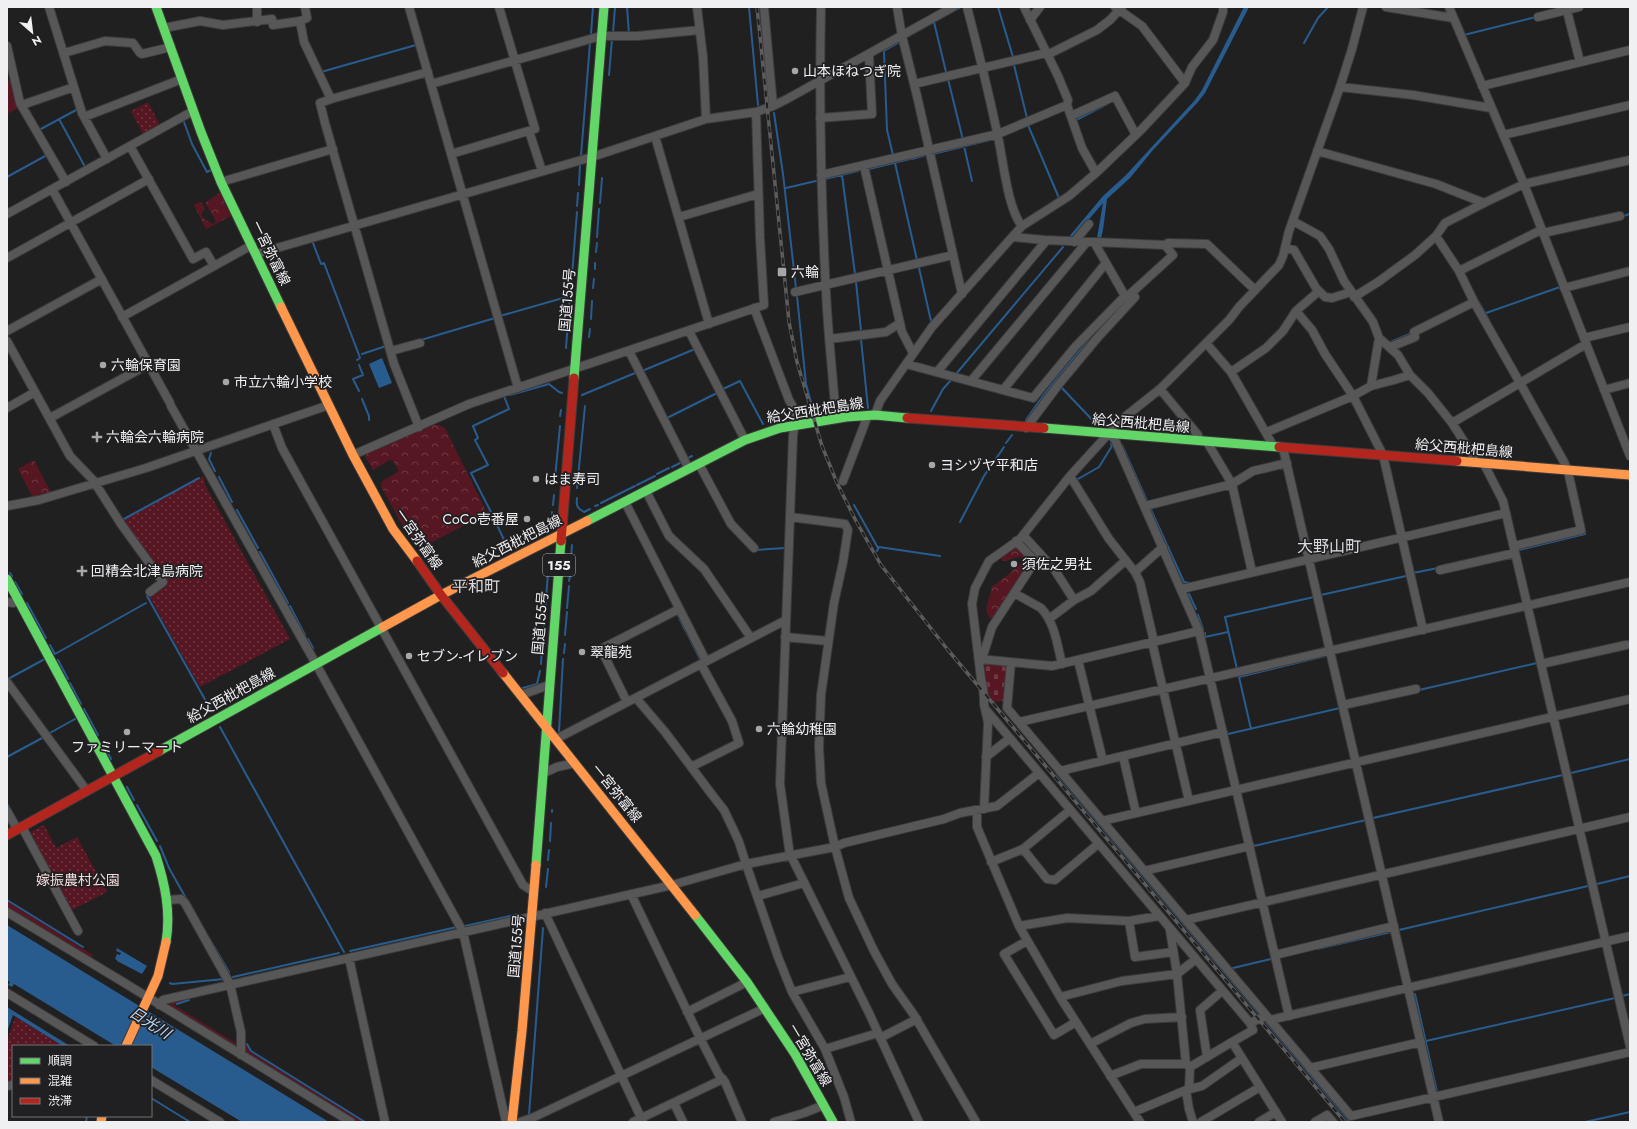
<svg xmlns="http://www.w3.org/2000/svg" width="1637" height="1129" font-family="Jost,'Noto Sans JP',sans-serif">
<style>
.grass{fill:#561722}
.forest{fill:url(#forest-crowns)}
.cemetery{fill:url(#cemetery-stones)}
.park{fill:url(#park-dots)}
.water{fill:#285c8f}
.lines{fill:none;stroke-linecap:round;stroke-linejoin:round}
.stream{stroke:#285c8f;stroke-width:2}
.street-casing{stroke:#3c3b3c;stroke-width:10}
.fast-casing{stroke:#3c3b3c;stroke-width:11}
.slow-casing{stroke:#3c3b3c;stroke-width:11}
.jam-casing{stroke:#3c3b3c;stroke-width:11}
.street{stroke:#585758;stroke-width:8}
.fast{stroke:#63d668;stroke-width:9}
.slow{stroke:#ff974d;stroke-width:9}
.jam{stroke:#b3261e;stroke-width:9}
.rail-casing{stroke:#5c5c5c;stroke-width:3.5}
.rail{stroke:#201f21;stroke-width:2;stroke-dasharray:6;stroke-linecap:butt}
.poi-dot{fill:#a7a7a8;stroke:#201f21;stroke-width:1.5}
.labels{text-anchor:middle;stroke-width:3.5;stroke-linejoin:round;paint-order:stroke}
.shield{fill:#201f21;stroke:#b2b1b3;stroke-width:1}
.shield-label{font-size:13px;font-weight:bold;fill:#f0eff1}
.poi-label{font-size:14px;fill:#f0eff1;stroke:#201f21;text-anchor:start}
.street-label{font-size:14px;fill:#f0eff1;stroke:#201f21}
.park-label{font-size:14px;fill:#f4dbdc;stroke:#201f21}
.water-label{font-size:15px;font-style:italic;fill:#bad8f8;stroke:#201f21}
.quarter-label{font-size:16px;fill:#dbd9dd;stroke:#201f21}
</style>
<defs>
<pattern id="forest-crowns" width="20" height="18" patternUnits="userSpaceOnUse"><rect width="20" height="18" fill="#561722"/><path d="M2 6a3 3 0 1 1 6 0M12 15a3 3 0 1 1 6 0" fill="none" stroke="#6f3943"/></pattern>
<pattern id="cemetery-stones" width="16" height="16" patternUnits="userSpaceOnUse"><rect width="16" height="16" fill="#561722"/><path d="M2 7V4a2 2 0 0 1 4 0v3zM10 15v-3a2 2 0 0 1 4 0v3z" fill="#6f3943"/></pattern>
<pattern id="park-dots" width="8" height="8" patternUnits="userSpaceOnUse"><rect width="8" height="8" fill="#561722"/><path d="M2 2h.1M6 6h.1" fill="none" stroke="#6f3943" stroke-width="1.8" stroke-linecap="round"/></pattern>
</defs>
<rect width="100%" height="100%" fill="#202020"/>
<path class="grass" d="M10,80L12,81L20,107L7,114V81Z
M7,901L93,955L90,960L7,909Z
M189,996L192,998L174,1005L239,1045V1047L236,1049L165,1003Z
M243,1032L246,1044L250,1052L364,1122H355L246,1055L243,1048Z"/>
<path class="forest" d="M219,193H222L224,202L231,216L206,229L194,205L199,202L202,203L205,209L201,214L204,219L213,224L216,221L205,203Z
M431,425H439L445,428L486,511L485,514L425,546L423,544L416,546L410,539L381,487L382,481L398,472V469L393,461L390,460L373,470L364,455Z
M34,460L50,491L49,493L34,497L32,496L18,469Z
M1017,545L1032,562L994,617L990,618C981,607 992,598 991,587C997,584 1022,564 1024,560L1021,557C1014,556 1009,562 1002,561L1001,555Z"/>
<path class="cemetery" d="M987,663L1004,665L1006,668L1004,701L994,702C983,687 983,683 984,665Z"/>
<path class="park" d="M148,102L160,125L143,134L131,111Z
M204,476L205,485L290,639L200,687L149,596L166,583L122,521Z
M44,825L56,848L77,837L107,892L72,910L30,832Z
M15,1017L63,1046H13V1082L7,1083V1042Z"/>
<path class="water" d="M1244,7H1249L1205,93L1198,102L1153,150L1130,178L1107,199L1103,230L1101,238H1097L1103,203L1071,240L1067,239L1103,196L1126,175L1195,100L1202,90Z
M382,358L392,383L379,388L369,364Z
M7,925L329,1122H242L151,1067V1046H116L14,984L12,987L8,985L10,982L7,980Z
M117,948L147,966L142,974L117,961V960L115,959L117,954L120,955L121,953L116,951Z
M7,1007L70,1046H63L13,1015L7,1032Z"/>
<g class="lines">
<path class="stream" d="M627,7L629,34
M749,7L758,105
M998,7L1013,57
M934,22L946,72
M613,33L615,7
M591,34L593,7
M1464,35L1536,17
M907,37L961,7
M1304,43L1318,18L1328,7
M1014,65L1027,118
M321,72L416,45
M609,75L612,39
M948,79L963,140
M774,113L783,174L796,288
M59,119L84,165
M1078,119L1107,104
M184,122L192,144L207,172L211,170
M1028,125L1059,198
M39,130L78,109
M964,146L972,181
M933,154L994,139
M893,155L887,130L884,51L898,43
M581,156L590,43
M912,159L926,155
M895,163L917,260
M869,169L910,159
M842,175L855,274
M7,177L47,155
M825,179L858,171
M579,185L580,165
M786,188L816,181
M600,203L602,178
M577,206L578,193
M1623,216L1630,214
M597,237L599,209
M313,243L321,264L324,263L359,355L360,358L357,360
M596,252L597,243
M919,268L931,321
M595,269V263
M856,282L861,331
M571,288L577,212
M593,288L594,279
M1474,294L1489,320
M797,296L806,384L812,406
M1486,313L1560,287
M500,316L570,296
M591,319L592,301
M589,337L590,329
M861,339L868,408
M421,340L495,318
M1388,343L1412,333
M566,348L570,294
M362,354L386,346
M359,365L363,375L353,379L359,391
M642,371L695,349
M956,374L1063,247
M1060,386L1099,427
M723,389L740,381L763,424
M510,395L549,384L559,392L562,393
M582,395L635,373
M362,399L369,416V420
M931,411L943,389L951,380
M560,416L561,410
M667,418L717,393
M1026,420C1054,379 1087,341 1121,306
M1006,443L1012,435
M1122,445L1147,501
M211,453L209,459L215,471
M688,458L692,456
M672,467L682,462
M657,474L669,468
M219,477L232,502
M555,478L560,426
M1078,479L1099,467L1112,446L1111,444
M637,485L655,476
M577,488L585,406
M577,498C576,506 577,508 584,512L590,509
M601,503L635,486
M553,505L554,495
M854,505L878,548
M595,506L598,505
M1152,508L1151,510L1184,582L1189,583
M237,510L258,548
M492,514L471,473L488,465L475,440L478,438L473,426L509,409L504,396
M122,520L199,478
M552,520V512
M495,521L507,546
M960,522L984,476L1004,447
M756,550L785,548
M1519,550L1585,534V532
M877,551L879,547L940,556
M260,552L288,603
M571,559L572,545
M10,573L12,576
M1413,573L1438,568
M569,581L570,576
M15,582L22,594
M1189,594L1196,609
M1321,595L1406,576
M147,596L212,712
M27,603L46,638
M290,606L305,635
M567,608L569,586
M677,613L685,630
M1198,615L1203,629
M686,631L700,659
M1205,633V637L1228,632
M565,635L567,612
M543,637L549,561
M308,639L313,648
M1625,642L1630,641
M50,645L55,654L146,603
M564,653L565,644
M58,660L68,679
M541,664L542,646
M1237,669L1225,617L1314,597
M8,679L43,660
M70,683L81,704
M523,688L537,684L540,671
M1419,690L1537,663
M84,709L98,735
M220,727L344,952
M1251,729L1239,677L1325,656
M559,732L563,659
M48,734L75,719
M1228,734L1340,708
M106,749L111,759
M7,757L44,737
M1571,773L1630,759
M1057,774L1261,1016
M127,787L134,800
M7,804L10,809
M137,805L157,841
M552,812V810
M1373,818L1563,775
M550,841L551,823
M160,846L169,868L187,900
M1254,846L1366,820
M548,860L549,850
M1597,884L1630,876
M546,887L548,869
M7,900L83,947
M465,926L519,914
M1399,930L1588,886
M209,938L229,972
M1317,949L1391,932
M350,951L457,927
M1233,968L1271,959
M233,977L339,953
M170,983L172,984L224,979
M1415,994L1437,1092
M1622,996L1630,994
M177,1004L189,1000
M1265,1021L1350,1122
M1426,1041L1615,998
M247,1044L251,1051L365,1122
M151,1098L190,1122
M529,1115L543,928
M86,1122L87,1116
M1585,1122L1630,1112"/>
<g class="street-casing">
<path id="street" d="M49,7L82,113L107,159
M257,7V22
M305,7L307,18L300,21L304,42L331,99L320,103L325,123L394,364L419,427
M409,7L518,388
M697,7L703,57L706,119
M764,7L773,106
M821,7C819,102 821,197 826,292C828,334 833,377 836,419
M897,7L902,36L917,96L962,294
M967,7C978,49 988,90 997,132C1003,157 1007,208 1022,226
M1024,7L1058,76L1068,100L1067,105L1082,148L1096,173
M1115,7L1142,26L1185,83
M1386,7L1453,18
M1449,7L1524,184L1630,456
M1566,7L1580,62
M1538,17L1579,7
M1030,20L1040,7
M164,28L200,21L223,25L272,19L273,25L300,21
M7,46L20,103L66,182
M64,53L105,41L133,43L140,53L142,54L171,47
M1047,55L1097,30L1110,20L1122,7
M431,84L601,36H637L700,30
M914,84L1046,53
M1482,86L1630,50
M1340,87L1413,95L1491,108
M331,99L428,72
M22,105L74,87
M1071,116L1115,96L1136,135
M84,117L182,79
M820,118L872,114L869,54
M529,131L542,171
M1503,135L1630,105
M655,136L709,324
M130,146L193,259L206,252L214,266
M1317,151L1436,184L1484,203
M451,154L535,129L499,7
M864,166L902,332L913,353
M821,175L998,134L1067,105
M221,182L333,149
M52,189L170,403
M7,214L193,111
M679,217L758,194
M1293,221L1320,236L1329,249L1344,281L1373,322L1379,338L1398,355L1410,375L1428,393L1452,423L1474,457V463
M1543,233L1620,216
M1436,236L1459,271L1541,230
M1074,242L1089,224
M1094,242L1165,245L1168,243L1207,244L1255,290
M1285,248L1294,250L1316,288L1325,297L1332,298L1351,292
M256,254L592,157L706,119L756,112L773,106L787,99L953,7
M7,258L149,179
M1459,271L1474,302L1520,383L1586,344
M1564,288L1630,271
M795,292L953,255
M1128,296L1173,255L1165,245
M1354,297L1378,282L1415,255L1436,236L1445,223L1484,203L1524,184L1630,160
M754,308L789,400C800,417 795,418 793,436L780,784L790,856
M1296,311L1312,330L1325,354L1353,396L1383,455L1423,630
M122,317L252,245
M7,331L102,279
M689,331L745,440
M1584,338L1630,327
M829,339L886,332L900,323
M7,341L35,392
M1206,343L1231,372L1274,447
M1390,347L1415,337L1414,332L1474,302
M391,351L420,343
M629,351L689,469
M906,364L1033,398L1075,347L1125,296L1094,242L1044,240L1013,237
M937,372L1046,241
M1231,372L1266,348L1283,331L1296,311L1319,291
M971,381L1086,243
M1371,386L1379,338
M1160,389L1198,435V441
M1003,390L1106,263
M1604,390L1630,383
M171,406L316,664L463,932L506,1122
M7,408L35,392L70,456L93,480L121,524L163,582L150,592
M875,415L880,401L932,327L1022,226L1069,196L1096,173L1141,130L1185,83L1192,67L1213,40L1223,12V7
M50,418L149,364
M1452,423L1520,383L1564,462L1568,471L1581,530L1514,546
M273,424L282,448L523,885L534,892
M1026,428L1059,384L1099,336L1135,297
M1267,432L1353,396L1371,386L1394,380L1410,375
M1110,434L1115,440L1199,631L1289,1016
M1207,442L1232,484L1252,572
M1283,448L1439,1122
M353,455L469,404L764,305L760,238L756,112
M699,464L731,524L754,548
M1484,464L1503,501L1630,1046
M1070,476L1109,539L1135,572L1140,582L1154,642
M843,481L868,415
M646,491L669,536L704,569L751,638
M625,502L706,661
M7,506L39,500L146,468L329,405
M1145,506L1232,484L1253,471L1287,463
M790,517L845,524L848,530L843,562L834,603L821,695L819,747L821,783L835,847L849,898L874,951L892,984L914,1015L976,1122
M1023,535L1054,569L1074,600
M1440,570L1515,553
M1135,572L1163,547
M1182,589L1506,513
M1014,593L1041,608C1055,623 1057,644 1062,664
M7,602L13,603L19,601
M1049,619L1074,600L1091,591L1125,561
M785,637L828,641
M1152,642L1189,801
M979,659L1052,666L1199,631
M982,659L992,627L1035,561L1016,541
M1078,660L1103,761
M1011,662L1007,708L1351,1116L1630,1052
M1541,664L1626,645
M7,682L87,791
M521,695L549,685
M636,698L665,732L713,796L724,810L734,831L739,842L746,864L778,957L792,992L825,1049L844,1097L851,1122
M627,702L601,649L679,609
M1343,705L1416,689
M987,711L1250,1023
M1019,722L1630,582
M556,739L786,620
M1123,756L1136,813
M986,757L1010,738
M691,767L739,743L732,721L701,664
M1060,771L1223,732
M544,773L557,767L575,763
M984,809L988,723C987,716 985,710 984,704C984,695 984,688 981,679L972,604L975,588L989,561L1020,539L1070,476L1121,420L1160,389L1229,320L1239,307L1279,265L1283,256L1289,231L1340,87L1352,49L1363,7
M977,810V827L1019,926L1060,997L1140,1122
M7,811L17,829
M1102,821L1630,699
M22,827L78,931
M1023,849L1047,879L1055,880L1098,844
M791,856L869,1013L919,1122
M991,862L1023,849L1070,810
M1144,871L1250,846
M631,894L700,1038L719,1075L725,1082L742,1122
M758,896L804,883
M168,900L181,899L185,903L230,984L241,1032V1055
M7,912L123,982L351,1122
M545,913L643,1122
M1186,920L1630,817
M1129,921L1135,957L1173,952
M1019,926L1067,918L1129,921L1159,916
M1170,930L1177,974L1186,1064
M1027,941L1004,954L1054,1035L1076,1022
M1275,955L1394,926
M349,958L385,1122
M792,992L850,977
M7,993L94,1046
M1060,997L1122,981L1177,974L1196,959
M159,1005L163,1000L672,885L746,864L835,847L844,843L944,819L960,813L997,806L1039,773
M687,1012L747,982
M1266,1016L1250,1023L1253,1030L1232,1042L1282,1122
M1270,1020L1630,936
M880,1038L917,1019
M1090,1044L1131,1023L1145,1019L1182,1017
M825,1049L878,1033
M1207,1057L1200,1010L1222,991
M1310,1068L1421,1042
M1110,1076L1141,1064H1186L1190,1067L1232,1042
M151,1080L220,1122
M7,1086L13,1085
M1189,1089L1190,1067
M1186,1090L1189,1109L1193,1122
M674,1103L683,1122
M1134,1112L1186,1090L1202,1086L1242,1058
M520,1122L532,1118L765,1008
M633,1122L723,1079
M774,1122L804,1113L824,1105
M1201,1122L1260,1087
M1259,1122L1276,1112
M1315,1122L1327,1115L1333,1122"/>
</g>
<g class="fast-casing">
<path id="fast" d="M156,7L201,132L221,182L281,307
M574,378L604,7
M1044,428L1279,447
M587,521L745,440L780,428L846,417L875,415L907,418
M7,579L156,856C165,884 171,912 166,942
M159,751L383,627
M536,865L561,541
M695,915L747,982L795,1054L833,1122"/>
</g>
<g class="slow-casing">
<path id="slow" d="M281,307L353,455L393,529L417,561
M1457,461L1630,475
M383,627L441,595L587,521
M503,673L695,915
M126,1046L158,976L166,942
M101,1122L102,1116
M512,1122L522,1031L536,865"/>
</g>
<g class="jam-casing">
<path id="jam" d="M907,418L1044,428
M1279,447L1457,461
M561,541L574,378
M417,561L441,595L503,673
M7,835L159,751"/>
</g>
<use href="#street" class="street"/>
<use href="#fast" class="fast"/>
<use href="#slow" class="slow"/>
<use href="#jam" class="jam"/>
<g class="rail-casing">
<path id="rail" d="M757,7L784,272L789,322L797,362L822,446L837,483L856,521L881,565L948,650L1345,1122"/>
</g>
<use href="#rail" class="rail"/>
</g>
<g class="poi-dot">
<circle cx="795" cy="71" r="4"/>
<rect x="777" y="267" width="10" height="10" rx="2"/>
<circle cx="103" cy="365" r="4"/>
<circle cx="226" cy="382" r="4"/>
<path d="M95 431h4v4h4v4h-4v4h-4v-4h-4v-4h4z"/>
<circle cx="932" cy="465" r="4"/>
<circle cx="536" cy="479" r="4"/>
<circle cx="527" cy="519" r="4"/>
<circle cx="1014" cy="564" r="4"/>
<path d="M80 565h4v4h4v4h-4v4h-4v-4h-4v-4h4z"/>
<circle cx="582" cy="652" r="4"/>
<circle cx="409" cy="656" r="4"/>
<circle cx="759" cy="729" r="4"/>
<circle cx="127" cy="732" r="4"/>
</g>
<g class="labels">
<rect class="shield" x="543" y="554" width="32" height="22" rx="3"/>
<g class="shield-label">
<text x="559" y="570">155</text>
</g>
<g class="poi-label">
<text x="803" y="76">山本ほねつぎ院</text>
<text x="791" y="277">六輪</text>
<text x="111" y="370">六輪保育園</text>
<text x="234" y="387">市立六輪小学校</text>
<text x="106" y="442">六輪会六輪病院</text>
<text x="940" y="470">ヨシヅヤ平和店</text>
<text x="544" y="484">はま寿司</text>
<text x="519" y="524" text-anchor="end">CoCo壱番屋</text>
<text x="1022" y="569">須佐之男社</text>
<text x="91" y="576">回精会北津島病院</text>
<text x="590" y="657">翠龍苑</text>
<text x="417" y="661">セブン-イレブン</text>
<text x="767" y="734">六輪幼稚園</text>
<text x="127" y="752" text-anchor="middle">ファミリーマート</text>
</g>
<g class="street-label">
<text transform="translate(271 253) rotate(64)" y="5">一宮弥富線</text>
<text transform="translate(567 300) rotate(-85)" y="5">国道155号</text>
<text transform="translate(815 410) rotate(-9)" y="5">給父西枇杷島線</text>
<text transform="translate(1141 423) rotate(5)" y="5">給父西枇杷島線</text>
<text transform="translate(1464 448) rotate(5)" y="5">給父西枇杷島線</text>
<text transform="translate(419 539) rotate(55)" y="5">一宮弥富線</text>
<text transform="translate(517 541) rotate(-27)" y="5">給父西枇杷島線</text>
<text transform="translate(540 623) rotate(-85)" y="5">国道155号</text>
<text transform="translate(231 695) rotate(-29)" y="5">給父西枇杷島線</text>
<text transform="translate(617 793) rotate(51)" y="5">一宮弥富線</text>
<text transform="translate(516 946) rotate(-85)" y="5">国道155号</text>
<text transform="translate(810 1055) rotate(59)" y="5">一宮弥富線</text>
</g>
<g class="park-label">
<text x="78" y="885">嫁振農村公園</text>
</g>
<g class="water-label">
<text transform="translate(150 1023) rotate(32)" y="5">日光川</text>
</g>
<g class="quarter-label">
<text x="1329" y="552">大野山町</text>
<text x="476" y="592">平和町</text>
</g>
</g>
<rect width="1637" height="1129" fill="none" stroke="#f0eff1" stroke-width="16"/>
<rect x="12" y="1045" width="140" height="72" fill="#201f21" stroke="#737274"/>
<rect x="20" y="1058" width="20" height="6" fill="#63d668" stroke="#737274"/>
<text x="48" y="1065" font-size="12" fill="#f0eff1">順調</text>
<rect x="20" y="1078" width="20" height="6" fill="#ff974d" stroke="#737274"/>
<text x="48" y="1085" font-size="12" fill="#f0eff1">混雑</text>
<rect x="20" y="1098" width="20" height="6" fill="#b3261e" stroke="#737274"/>
<text x="48" y="1105" font-size="12" fill="#f0eff1">渋滞</text>
<g transform="translate(32 32) rotate(152)" stroke="#201f21" stroke-width="3" paint-order="stroke">
<path d="M0-3L7 15L0 10L-7 15Z" fill="#f0eff1"/>
<text y="-6" font-size="11" font-weight="bold" text-anchor="middle" fill="#f0eff1">N</text>
</g>
</svg>
